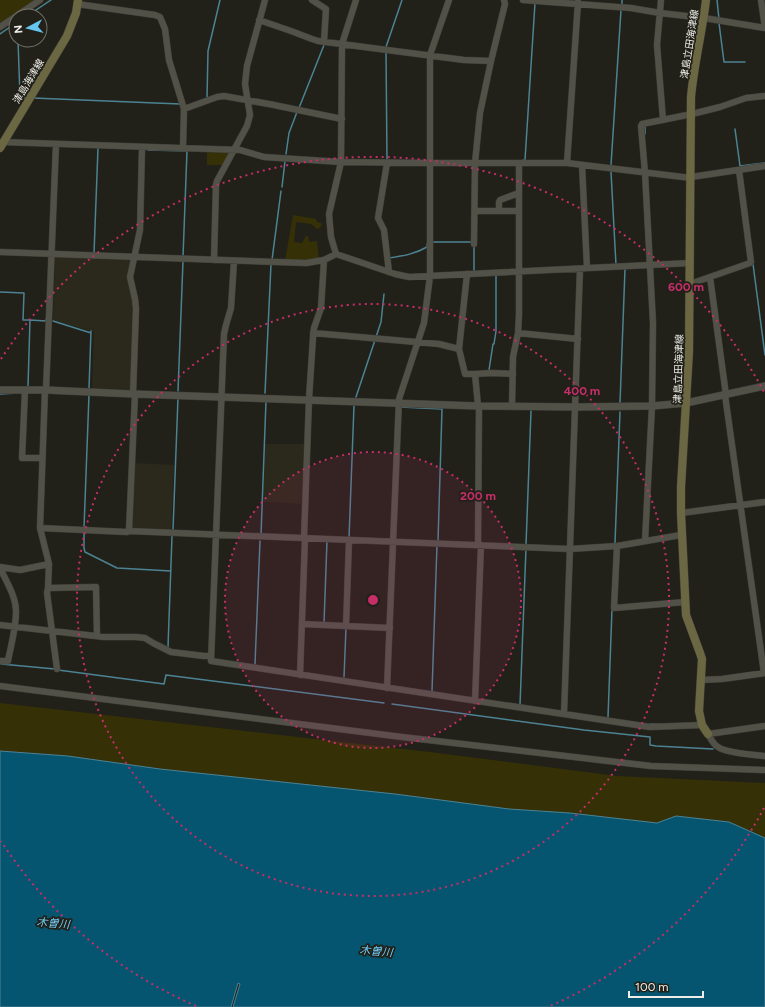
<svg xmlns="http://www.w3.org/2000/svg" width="765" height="1007" font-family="Figtree,'Noto Sans JP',sans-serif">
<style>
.built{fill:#2a291b}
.green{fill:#363007}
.water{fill:#065570;stroke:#4c8394}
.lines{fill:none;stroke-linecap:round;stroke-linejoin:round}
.stream{stroke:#4c8394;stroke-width:1.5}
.minor-casing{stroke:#3d3c37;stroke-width:7}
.tertiary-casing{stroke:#3d3c37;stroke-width:8}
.secondary-casing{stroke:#3d3c37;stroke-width:9}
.minor{stroke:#515148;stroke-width:6}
.tertiary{stroke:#515148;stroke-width:7}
.secondary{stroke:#6b6743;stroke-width:8}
.ring{fill:none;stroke:#c62d69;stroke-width:2;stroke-dasharray:2 4}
.labels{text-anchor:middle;stroke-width:3.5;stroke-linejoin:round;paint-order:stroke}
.street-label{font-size:10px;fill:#eeede8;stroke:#212119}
.water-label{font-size:11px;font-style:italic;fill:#70ccf4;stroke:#212119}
.centre{fill:#c62d69;stroke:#212119;stroke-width:2}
.ring-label{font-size:12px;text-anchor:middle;font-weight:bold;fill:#c62d69;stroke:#212119;stroke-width:3.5;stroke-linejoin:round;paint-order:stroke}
</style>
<rect width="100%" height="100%" fill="#212119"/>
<path class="built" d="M55,257L132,259L134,299L132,390L92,388L94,332L53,320Z
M265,444H306L304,504L263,502Z
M133,463L174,465L171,531L131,529Z"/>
<path class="green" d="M0,0H37L0,24Z
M207,151L231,152L224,165H207Z
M293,215L316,219L317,222L321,223L322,224L320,228L317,229L311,224L296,222L294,242L302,243L306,236H308L309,242L317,241L319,260L285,261Z
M0,703L438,753L617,776L765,783V838L729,822L676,816L657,823L570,813L509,809L395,794L160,769L68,756L0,751Z"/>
<path class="water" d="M0,751L68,756L160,769L395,794L509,809L570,813L657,823L676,816L729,822L765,838V1007H233L240,984L238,983L231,1007H0Z"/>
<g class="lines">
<path class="stream" d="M717,0L719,19
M622,5V0
M27,16L51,0
M719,23L724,62H745
M0,34L16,23
M18,40L20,97H27
M386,47L402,0
M386,52L387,160
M33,98L180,104L181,105
M207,98L208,51L220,0
M299,108L324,45
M735,129L740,166
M645,134V126
M148,150L187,151L183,257
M286,154L289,133L297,112
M523,160H525L535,3
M611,165L621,10
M740,167V166L765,163
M611,172L616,265
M282,187L285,161
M433,242H473
M474,246V272
M94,253L98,148
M389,258C403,256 415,254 427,247V244
M272,260L281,191
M753,264L765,355
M0,292L24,293L23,320H30L28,386
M30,320L46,321V319
M53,321L91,333
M376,337L381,322L384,294
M489,370L493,344H494L496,331V275
M89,388L91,331
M178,391L183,261
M265,393L271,264
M0,394L18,393
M356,397L375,340
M620,403L625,269
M400,407L442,409L438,541
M84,528L89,395
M173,530L178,398
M84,532V548L85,552L117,568L171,571
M261,535L266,401
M349,538L354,406
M615,543L620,412
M526,545L531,411
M324,623L327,541
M168,647L172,536
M1,664L55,669
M255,664L260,541
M58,670L164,684L166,675L384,703
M344,677L346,628
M432,691L437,545
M392,704L584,730L650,737V745L656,746L713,749
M520,705L526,548
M608,717L612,609
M650,724H664"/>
<g class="minor-casing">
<path id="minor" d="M312,0L326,9L324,42
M523,0L631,8L660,13L704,18L765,28
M661,0L657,45L663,120
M761,0L765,28
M77,4L155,15L160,17L165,29L169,60L184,109L183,148
M259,20L291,31L312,39L318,41L464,60L491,61
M0,27L40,0
M184,109L217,97L224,96L269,104L342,119
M2,142L240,150L264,157L341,162L430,163H567L691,178
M387,163L378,218L384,230L389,272
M567,163L578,2
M582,165L587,268
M691,177L765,166
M475,211H519
M499,211V202L500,200L516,194H519
M474,244L475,163L480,113L491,61L505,4L504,0
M0,252L306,263L324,260L336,254L395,274L409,277L690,263
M336,254L331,237L329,214L341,162L342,44L356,0
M214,260L216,185L217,181L247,126L250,115L245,84L247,66L265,0
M234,261L231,308L226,325L224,334L211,661L650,727L702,725
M710,277L726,395
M690,284L750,263L751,262L739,170
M313,333L439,344L459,349L465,374H475L491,373L513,374
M518,333L578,339
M459,349L467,274
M475,374L478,406
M25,390L22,458H42
M45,390L40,528L49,564L48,588L96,587L97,636
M46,390L56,144
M133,394L136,309L135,299L130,277L140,230L142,147
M135,394L129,531L570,549L617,546L681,535
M725,395L764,673
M512,406L513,357L518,333L519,314V164
M681,513L765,502
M40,528L127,532L129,531
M304,538L309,399L313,337L314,328L321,308L324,260
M645,541L652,406L653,323L645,173L641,126L642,124L692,114L720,107L746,98L765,96
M478,545L479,406
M617,546L614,608L685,602
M0,567L20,570L49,564
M0,568C6,581 16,596 16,612C16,628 11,645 8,661H0
M48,588L47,593L57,669
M302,624L390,628
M0,625L104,637H136L145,638L153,643L171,652L204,656H211
M346,626L349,540
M300,675L305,538
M701,680L722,679L765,673
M0,686L402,737L651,766L765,770
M387,688L399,399L424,323L430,276V55L449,0
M475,701L481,545
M564,714L580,269
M765,726L708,734C711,739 713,744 718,747C726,753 754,755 765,756"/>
</g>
<g class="tertiary-casing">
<path id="tertiary" d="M0,390H46L133,394L478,406L576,407L652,406L686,403L765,386"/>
</g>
<g class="secondary-casing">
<path id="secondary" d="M706,0C702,33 694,64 691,97L689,351L681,487V513L686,615L700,653L702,659L699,711L702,725L708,734
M0,148L67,36L76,13L78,0"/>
</g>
<use href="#minor" class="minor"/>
<use href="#tertiary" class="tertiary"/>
<use href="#secondary" class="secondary"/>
</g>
<circle cx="373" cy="600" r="148" fill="#c62d69" fill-opacity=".12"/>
<g class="ring">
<circle cx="373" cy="600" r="148"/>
<circle cx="373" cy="600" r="296"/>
<path d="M764 808A443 443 0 0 1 550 1006M196 1006A443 443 0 0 1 1 841M1 359A443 443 0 0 1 764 392"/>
</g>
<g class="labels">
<g class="street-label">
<text transform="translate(689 44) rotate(-81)" y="4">津島立田海津線</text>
<text transform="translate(28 81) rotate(-59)" y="4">津島海津線</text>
<text transform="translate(678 369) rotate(-88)" y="4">津島立田海津線</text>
</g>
<g class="water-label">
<text transform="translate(53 923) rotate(5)" y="4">木曽川</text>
<text transform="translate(376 951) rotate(5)" y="4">木曽川</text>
</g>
</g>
<circle cx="373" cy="600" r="6" class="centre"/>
<g class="ring-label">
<text x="686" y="291">600 m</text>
<text x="582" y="395">400 m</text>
<text x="478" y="500">200 m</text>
</g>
<g transform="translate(28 28) rotate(263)"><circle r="19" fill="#212119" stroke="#73736c"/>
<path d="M0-3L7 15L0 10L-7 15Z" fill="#65c5ee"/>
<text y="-6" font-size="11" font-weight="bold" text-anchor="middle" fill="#eeede8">N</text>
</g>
<path d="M629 991v6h74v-6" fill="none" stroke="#eeede8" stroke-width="2"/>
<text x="635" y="991" font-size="12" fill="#eeede8" stroke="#212119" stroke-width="3" paint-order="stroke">100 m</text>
</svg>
